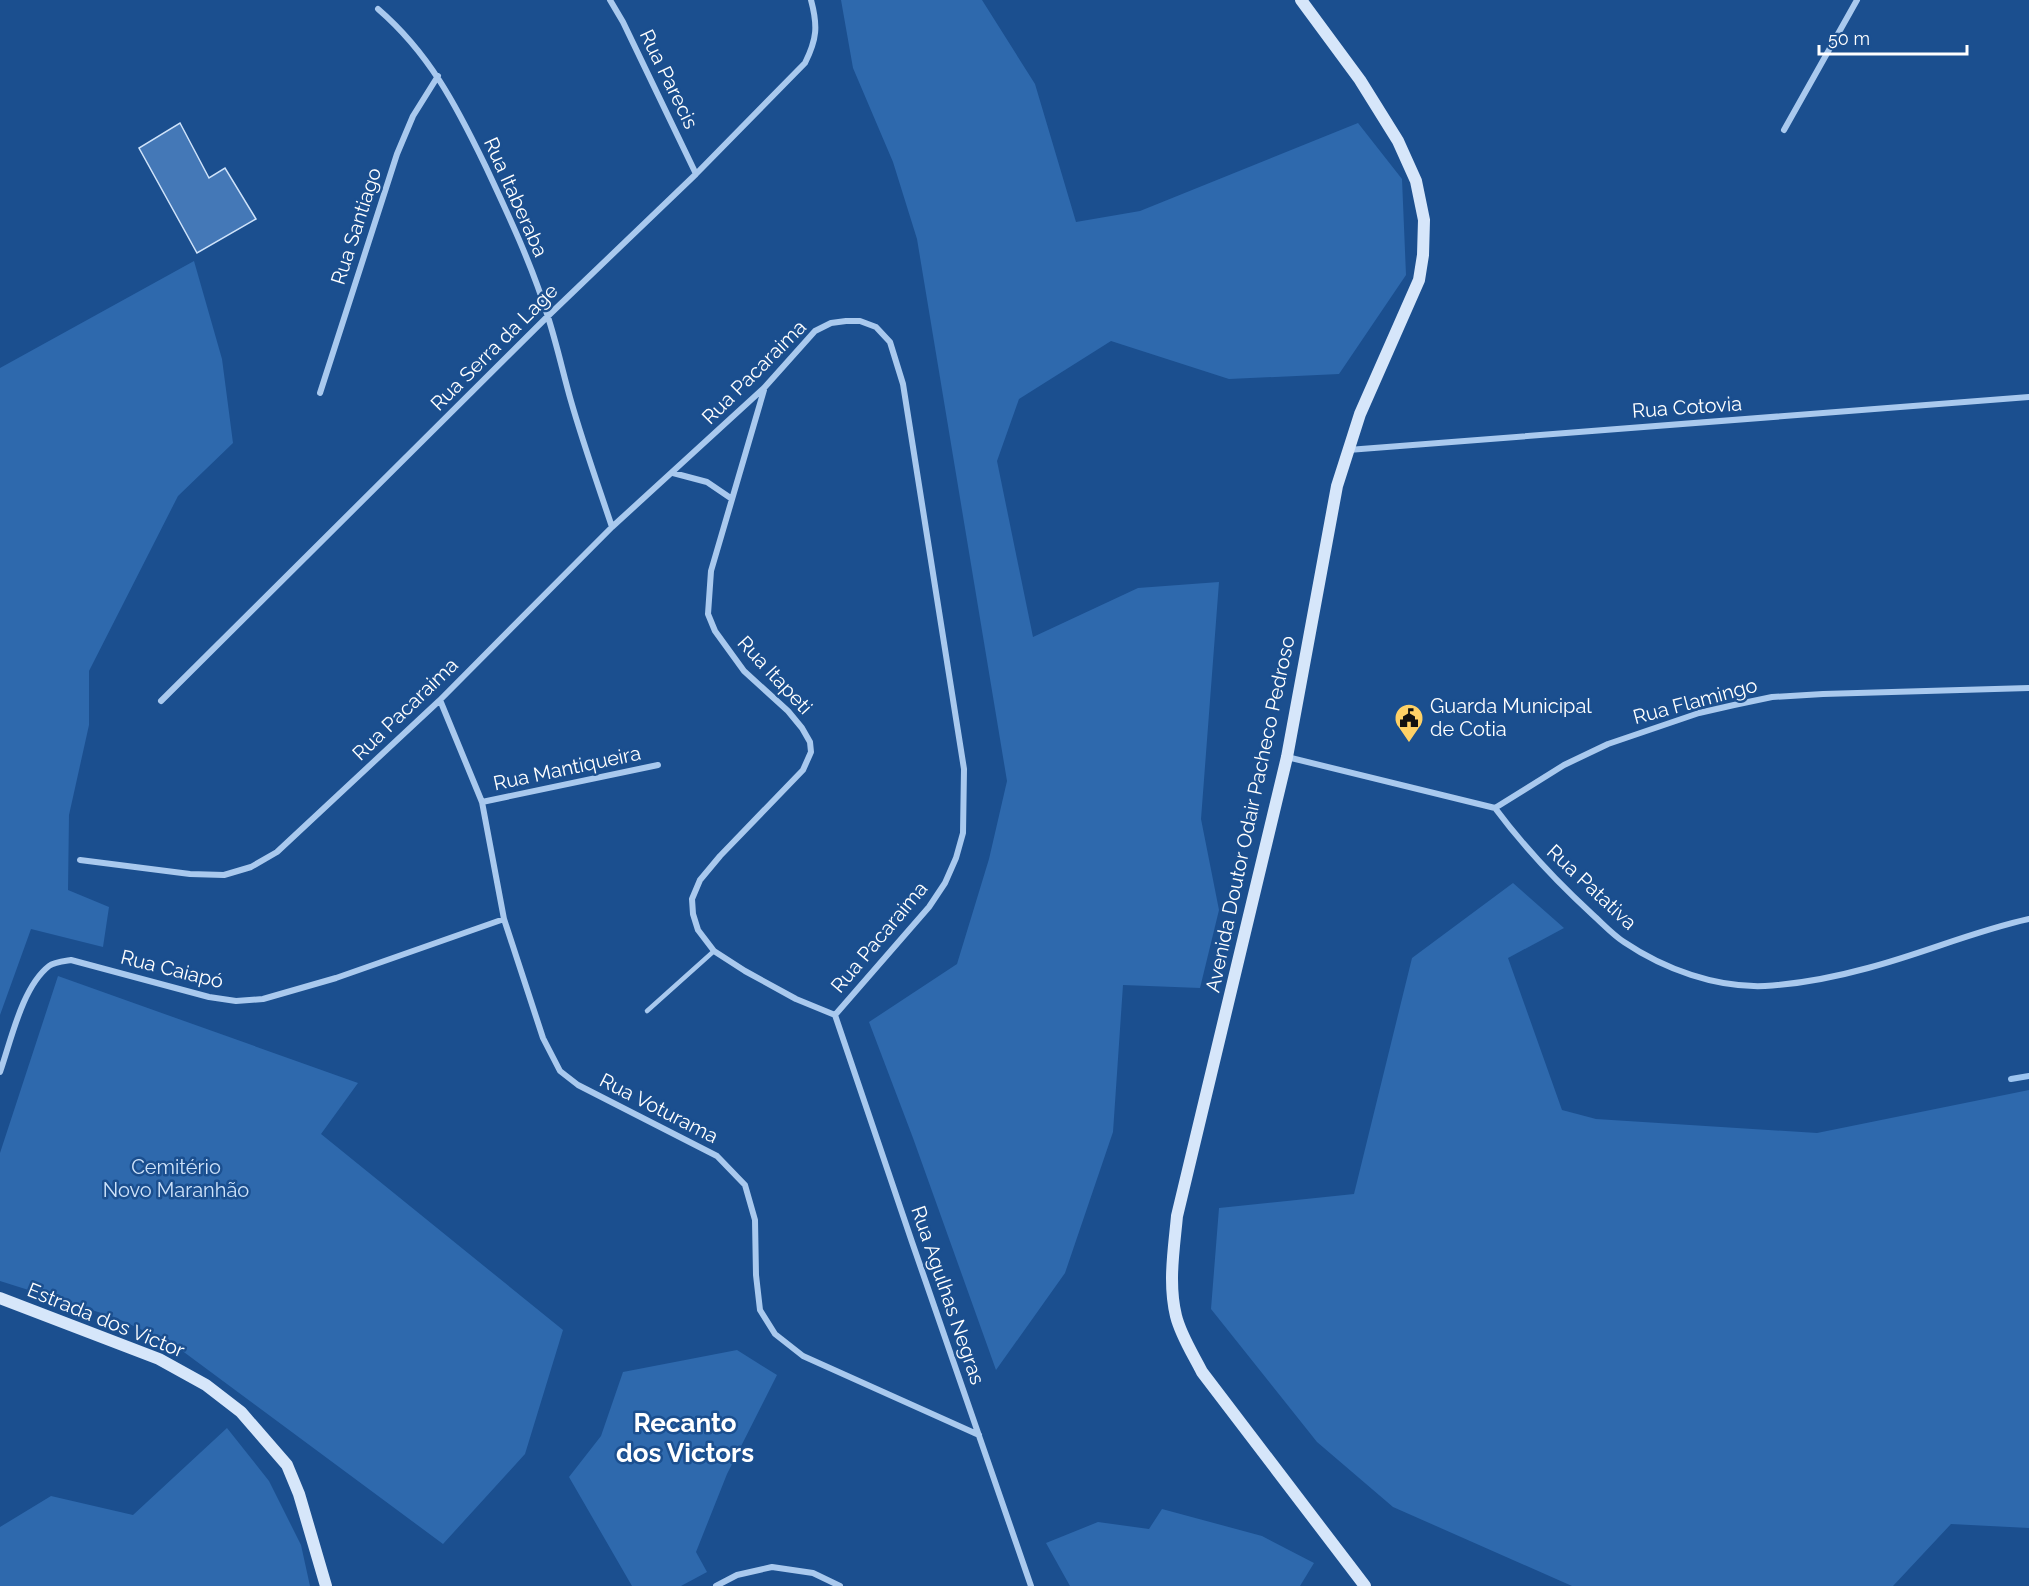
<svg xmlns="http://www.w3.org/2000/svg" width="2029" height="1586" font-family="Raleway,sans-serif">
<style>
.green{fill:#2e69ad}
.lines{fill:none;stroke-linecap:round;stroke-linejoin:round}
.stream{stroke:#9cc4f0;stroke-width:6}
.building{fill:#4478b7;stroke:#cfe3fa;stroke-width:1.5}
.lane{stroke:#a9c9ee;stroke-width:4.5}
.street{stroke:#a9c9ee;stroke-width:6}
.secondary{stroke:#d6e6fa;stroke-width:12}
.labels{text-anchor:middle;stroke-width:5;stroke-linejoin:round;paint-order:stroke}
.street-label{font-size:20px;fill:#fff;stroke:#1b4f8f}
.poi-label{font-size:20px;fill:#fff;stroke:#1b4f8f;text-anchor:start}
.park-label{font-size:20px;fill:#cfe3fa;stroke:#1b4f8f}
.district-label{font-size:26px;font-weight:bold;fill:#fff;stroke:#1b4f8f}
</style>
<rect width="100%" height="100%" fill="#1b4f8f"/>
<path class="green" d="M841,0H982L1035,84L1076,222L1140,211L1358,123L1402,179L1406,275L1339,374L1229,379L1111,341L1019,399L997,461L1033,637L1138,588L1219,582L1201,819L1219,910L1200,988L1123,985L1113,1132L1065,1273L996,1370L913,1138L869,1022L957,964L989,859L1007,781L917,239L893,162L853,68Z
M194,261L222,359L233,443L178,496L89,671V725L69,815L68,890L109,907L103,947L31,929L0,1015V368Z
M1513,883L1564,928L1508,958L1562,1110L1596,1119L1817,1133L2029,1090V1528L1951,1524L1893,1586H1572L1393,1507L1317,1442L1211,1309L1219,1208L1354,1194L1412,958Z
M58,976L358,1083L321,1134L563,1330L525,1454L443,1544L173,1344L114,1317L0,1281V1153Z
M737,1350L777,1375L727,1474L696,1552L707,1572L681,1586H632L569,1477L601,1436L623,1372Z
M227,1428L269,1481L301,1545L310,1586H0V1527L51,1496L133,1515Z
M1162,1509L1262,1536L1314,1563L1300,1586H1070L1046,1543L1098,1522L1149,1529Z"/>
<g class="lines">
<path class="stream" d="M2011,1079L2029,1076"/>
</g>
<path class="building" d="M180,123L209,178L225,168L256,219L197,253L139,148Z"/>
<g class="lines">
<path class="lane" d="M647,1011L714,951"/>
<path class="street" d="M610,0L623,22L696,174
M378,9C429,53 456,105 485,165C508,214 532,265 548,317C557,345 563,373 571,401C583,443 598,485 612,527
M1784,130L1857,0
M764,390L711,571L708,614L715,631L744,671L788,711L802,728L810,742L811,752L803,770L720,856L700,880L692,899L693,914L698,930L714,951L745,971L796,999L835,1015
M320,393L397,154L413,116L438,76
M1348,450L2029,397
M673,473L707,482L732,499
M440,700L482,802L504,919L543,1038L560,1071L578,1085L717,1156L745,1185L755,1220L756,1275L760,1310L775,1334L803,1356L979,1435
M161,701L548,316L696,174L805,63C817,39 818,26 811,0
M1287,757L1495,808C1524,847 1557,882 1593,915C1603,924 1613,935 1624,942C1664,969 1716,988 1765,986C1800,984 1835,977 1868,968C1922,954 1974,931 2029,919
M482,802L658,765
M1495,808L1564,765L1608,744L1699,713L1734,705L1772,697L1823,694L2029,688
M80,860L190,874L224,875L251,867L277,852L440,700L612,527L764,388L815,331L831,323L846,321H860L876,327L890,342L903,384L964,769L963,833L956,858L945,883L929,907L835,1015
M835,1015L912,1242L1031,1586
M0,1072C11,1041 22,987 49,966C54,962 65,961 71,960L209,997L236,1001L263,999L336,978L504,919
M716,1586L737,1575L772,1567L813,1573L840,1586"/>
<path class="secondary" d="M1301,0L1360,80L1398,141L1416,181L1424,220L1423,255L1419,280L1360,414L1337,486L1287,757L1177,1216C1174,1249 1168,1283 1176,1316C1181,1336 1193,1354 1202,1372L1365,1586
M0,1298L159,1359L206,1385L241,1412L287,1465L299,1494L326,1586"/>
</g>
<defs>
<g id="civic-pin" transform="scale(1.5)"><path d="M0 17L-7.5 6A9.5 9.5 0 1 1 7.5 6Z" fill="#ffd166" stroke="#1b4f8f"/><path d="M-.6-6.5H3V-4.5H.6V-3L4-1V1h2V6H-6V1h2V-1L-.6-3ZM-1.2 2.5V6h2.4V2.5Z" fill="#111"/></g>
</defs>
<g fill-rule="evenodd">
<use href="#civic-pin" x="1409" y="718"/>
</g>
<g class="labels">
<g class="street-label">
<text transform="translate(669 79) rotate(64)" y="7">Rua Parecis</text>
<text transform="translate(516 197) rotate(66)" y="7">Rua Itaberaba</text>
<text transform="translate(356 226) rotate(-72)" y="7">Rua Santiago</text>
<text transform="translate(494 347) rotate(-45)" y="7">Rua Serra da Lage</text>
<text transform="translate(754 372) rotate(-45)" y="7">Rua Pacaraima</text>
<text transform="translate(1687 407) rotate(-4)" y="7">Rua Cotovia</text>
<text transform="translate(775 675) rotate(47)" y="7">Rua Itapeti</text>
<text transform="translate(1695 701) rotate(-15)" y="7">Rua Flamingo</text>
<text transform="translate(405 709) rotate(-44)" y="7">Rua Pacaraima</text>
<text transform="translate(567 768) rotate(-12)" y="7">Rua Mantiqueira</text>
<text transform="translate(1250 814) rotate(-78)" y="7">Avenida Doutor Odair Pacheco Pedroso</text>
<text transform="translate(1592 887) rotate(43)" y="7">Rua Patativa</text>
<text transform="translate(879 937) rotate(-50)" y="7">Rua Pacaraima</text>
<text transform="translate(172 969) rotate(14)" y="7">Rua Caiapó</text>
<text transform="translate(659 1108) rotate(27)" y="7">Rua Voturama</text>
<text transform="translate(948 1295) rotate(71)" y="7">Rua Agulhas Negras</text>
<text transform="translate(106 1320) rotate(22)" y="7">Estrada dos Victor</text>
</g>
<g class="poi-label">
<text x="1430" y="713">Guarda Municipal<tspan x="1430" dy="23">de Cotia</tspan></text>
</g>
<g class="park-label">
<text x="176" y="1174">Cemitério<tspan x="176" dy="23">Novo Maranhão</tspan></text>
</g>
<g class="district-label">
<text x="685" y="1432">Recanto<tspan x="685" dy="30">dos Victors</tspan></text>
</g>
</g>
<path d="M1819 45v9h148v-9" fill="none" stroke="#ffffff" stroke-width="3"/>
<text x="1828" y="45" font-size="18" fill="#ffffff" stroke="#1b4f8f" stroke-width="4.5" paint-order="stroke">50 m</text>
</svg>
